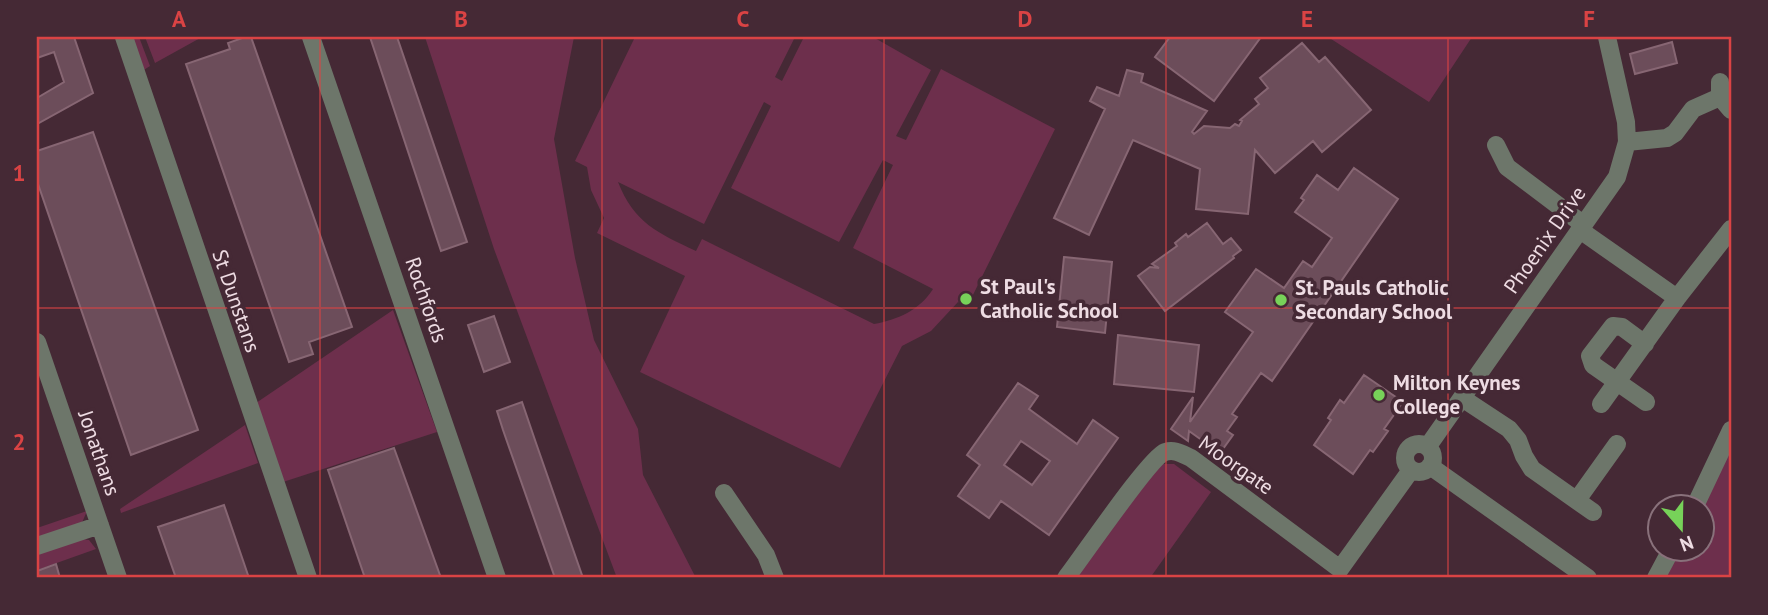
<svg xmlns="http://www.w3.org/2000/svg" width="1768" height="615" font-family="'PT Sans',sans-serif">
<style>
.green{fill:#6d2f4c;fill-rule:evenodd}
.building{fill:#6c4d5a;stroke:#876673;stroke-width:2;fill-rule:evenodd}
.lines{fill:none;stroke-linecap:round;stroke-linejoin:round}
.minor{stroke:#6d766a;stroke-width:18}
.grid{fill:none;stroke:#da4344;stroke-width:2;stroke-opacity:0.55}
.poi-dot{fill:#77d259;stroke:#452935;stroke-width:2.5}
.labels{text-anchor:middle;stroke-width:7;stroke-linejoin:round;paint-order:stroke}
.street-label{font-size:21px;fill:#eedce3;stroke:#452935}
.poi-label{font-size:21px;font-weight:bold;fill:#eedce3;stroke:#452935;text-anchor:start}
.neatline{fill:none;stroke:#da4344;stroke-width:2.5}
.grid-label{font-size:23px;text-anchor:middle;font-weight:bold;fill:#da4344}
</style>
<rect width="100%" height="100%" fill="#452935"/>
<path class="green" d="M126,37H139L150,66L139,73Z
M145,37H202L155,63Z
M425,37H574L554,139L575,258L594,340L638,429L643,475L696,578H617L494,249Z
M635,37H795L775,77L782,81L804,37H873L931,70L896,136L906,140L941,69L1055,129L967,307L958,302L931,331L902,346L840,468L640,372L685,276L597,233L604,218L591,190L587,167L575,161ZM764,102L771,106L731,188L839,242L883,160L893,165L853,248L933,289C920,310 897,320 874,324L702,239L696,251C658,233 634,223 618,182L704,224Z
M1328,37H1472L1429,102Z
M393,310L437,432L283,482L256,403Z
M245,425L258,463L121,513L120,509Z
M1731,447V578H1661L1677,549L1702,548V506Z
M1161,464H1174L1211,492L1150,578H1076L1139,488Z
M87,511L81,525L37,540V528Z
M83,539L89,540L96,549L37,570V554Z"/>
<path class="building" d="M37,37H74L93,93L37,124V98L64,82L54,52L37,58Z
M245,37H251L352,327L309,342L313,354L289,362L186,64L230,49L228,43Z
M370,37H397L467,242L441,251Z
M1170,37H1261L1214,101L1155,57Z
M1672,42L1677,63L1635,74L1630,54Z
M1302,43L1319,62L1325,57L1371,110L1322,152L1313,141L1275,173L1255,150L1248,214L1196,209L1200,169L1133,140L1089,235L1054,218L1105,109L1090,101L1097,87L1119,96L1127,70L1143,74L1141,82L1207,111L1192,132L1194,134L1204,126L1230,128L1235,124L1239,126L1242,121L1240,120L1259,104L1255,99L1268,88L1260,78Z
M93,132L198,430L131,455L37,181V151Z
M1354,168L1398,199L1272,381L1261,373L1232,414L1237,417L1227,431L1233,435L1220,453L1189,431L1188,441L1171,429L1193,397L1190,422L1253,332L1225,312L1256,269L1284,288L1303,261L1312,267L1332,238L1295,212L1304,200L1301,198L1317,175L1338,190Z
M1207,223L1223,244L1231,238L1241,250L1233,256L1234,258L1165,311L1138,276L1150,267L1159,268L1152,264L1177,246L1175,243L1186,234L1188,237Z
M1064,257L1112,262L1105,333L1057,327Z
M494,316L510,362L484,372L468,325Z
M1118,335L1199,345L1194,392L1114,384Z
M1364,375L1403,402L1384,429L1388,431L1373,452L1370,450L1353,474L1314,445L1331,420L1328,418L1340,400L1344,403Z
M1018,383L1038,396L1029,409L1077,444L1093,420L1118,438L1049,535L1001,501L989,518L958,496L980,465L967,455ZM1021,441L1050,461L1032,485L1004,465Z
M522,402L536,443L583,578H555L503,430L497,411Z
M394,448L428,542L441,578H365L328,470Z
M224,505L249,578H176L158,527Z
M56,564L60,578H37V571Z"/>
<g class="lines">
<path class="minor" d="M124,37L308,578
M311,37L497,578
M1720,82V97L1731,110
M1627,142L1667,138L1675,133L1693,109L1720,97
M1496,145L1507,167L1584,225
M1580,230L1677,298
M37,342L118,578
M1645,344L1622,327L1613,326L1590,356L1593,365L1646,402
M1462,398L1509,429L1518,440L1524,456L1532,469L1593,512
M1601,404L1677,298L1731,229
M1405 458a14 14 0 1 1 28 0a14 14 0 1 1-28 0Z
M1428,446L1617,177L1627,142L1626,122L1607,37
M1430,466L1588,578
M724,493L766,555L775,578
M1577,500L1617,444
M1695,506L1731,430
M37,546L100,525
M1066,578C1081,559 1150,457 1165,452C1175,449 1182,454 1191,458L1340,569L1411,470
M1656,578L1672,548"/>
</g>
<path class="grid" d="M320,37V578M602,37V578M884,37V578M1166,37V578M1448,37V578M37,308H1731"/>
<g class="poi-dot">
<circle cx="966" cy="299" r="7"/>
<circle cx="1281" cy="300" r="7"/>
<circle cx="1379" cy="395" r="7"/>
</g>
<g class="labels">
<g class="street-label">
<text transform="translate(1545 240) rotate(-55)" y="7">Phoenix Drive</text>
<text transform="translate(426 300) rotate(71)" y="7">Rochfords</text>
<text transform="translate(236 301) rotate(71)" y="7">St Dunstans</text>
<text transform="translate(99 453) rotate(71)" y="7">Jonathans</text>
<text transform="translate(1236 465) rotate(35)" y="7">Moorgate</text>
</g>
<g class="poi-label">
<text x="980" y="294">St Paul's<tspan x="980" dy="24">Catholic School</tspan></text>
<text x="1295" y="295">St. Pauls Catholic<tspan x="1295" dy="24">Secondary School</tspan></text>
<text x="1393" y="390">Milton Keynes<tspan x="1393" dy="24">College</tspan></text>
</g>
</g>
<rect width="1768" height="615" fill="none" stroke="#452935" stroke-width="77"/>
<g transform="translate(1681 528) rotate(160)"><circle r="33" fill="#452935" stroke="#89717b" stroke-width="2"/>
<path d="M0-5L12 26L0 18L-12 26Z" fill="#77d259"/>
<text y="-10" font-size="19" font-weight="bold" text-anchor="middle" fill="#eedce3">N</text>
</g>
<rect x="38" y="38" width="1692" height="538" class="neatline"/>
<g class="grid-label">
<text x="179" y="27">A</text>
<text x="461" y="27">B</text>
<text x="743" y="27">C</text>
<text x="1025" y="27">D</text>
<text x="1307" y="27">E</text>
<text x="1589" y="27">F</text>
<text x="19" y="181">1</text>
<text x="19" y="450">2</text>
</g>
</svg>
